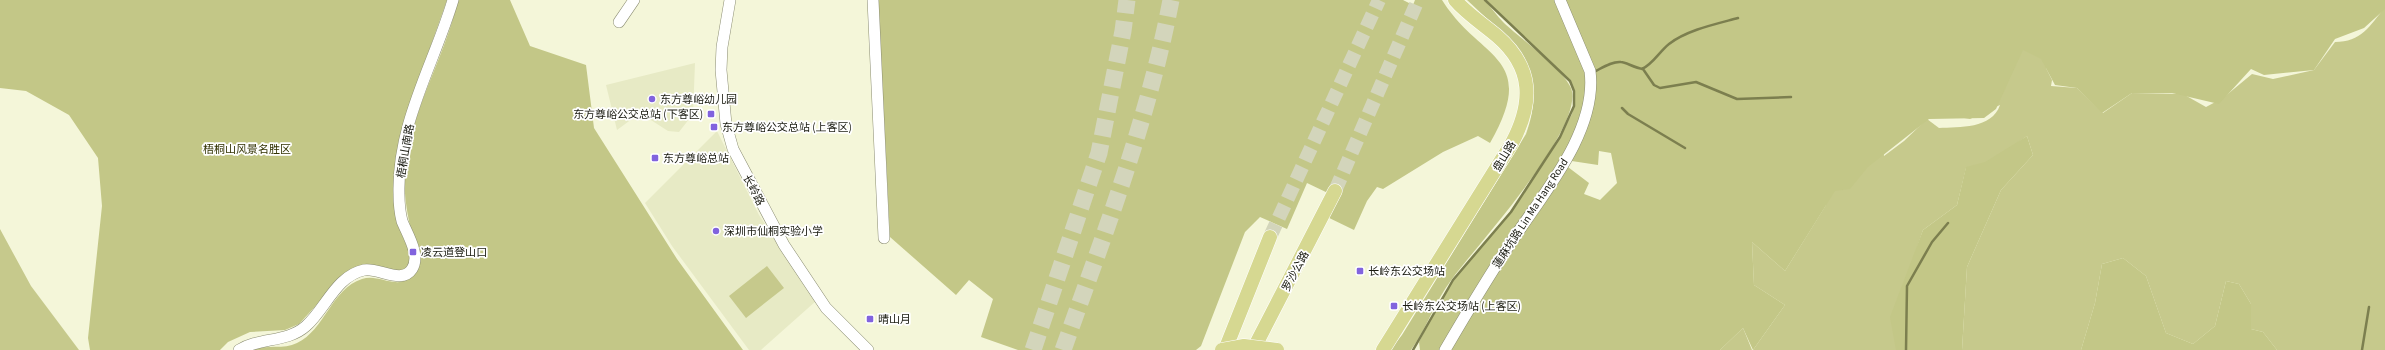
<svg xmlns="http://www.w3.org/2000/svg" width="2385" height="350" font-family="'Source Sans 3','Noto Sans SC',sans-serif">
<style>
.built{fill:#e7eac5}
.green{fill:#c6c98c;fill-rule:evenodd}
.forest{fill:#c3c787;fill-rule:evenodd}
.lines{fill:none;stroke-linecap:round;stroke-linejoin:round}
.stream{stroke:#7c7f4f;stroke-width:2.5}
.major-tunnel{stroke:#d3d5bb;stroke-width:14;stroke-dasharray:14 7;stroke-linecap:butt}
.highway-tunnel{stroke:#d3d5bb;stroke-width:17;stroke-dasharray:17 8;stroke-linecap:butt}
.minor-casing{stroke:#8b8d72;stroke-width:12}
.major-casing{stroke:#fff;stroke-width:15}
.minor{stroke:#fff;stroke-width:11}
.major{stroke:#d6d891;stroke-width:14}
.major-bridge-casing{stroke:#fff;stroke-width:15;stroke-linecap:butt}
.major-bridge{stroke:#d6d891;stroke-width:14}
.poi-dot{fill:#8163de;stroke:#fff;stroke-width:1.5}
.labels{text-anchor:middle;stroke-width:3.5;stroke-linejoin:round;paint-order:stroke}
.poi-label{font-size:11px;fill:#191a10;stroke:#fff;text-anchor:start}
.park-label{font-size:11px;fill:#303100;stroke:#fff}
.street-label{font-size:11px;fill:#191a10;stroke:#fff}
</style>
<rect width="100%" height="100%" fill="#f4f6d9"/>
<path class="built" d="M695,63L693,114L679,132L668,131L640,113L617,130L606,85Z
M717,131L759,215L816,301L761,350H749L672,246L645,203Z"/>
<path class="green" d="M1564,0H2063L2055,36L2056,59L2046,68L2052,80L2051,86L2077,88L2103,113L2132,93L2183,94L2206,107L2223,98L2252,74L2273,79L2314,70L2335,42C2361,42 2370,26 2385,7V350H2277L2263,332L2251,329V304L2239,284L2226,281L2215,326L2193,344L2166,333L2146,276L2123,258L2102,264L2095,303L2081,350H1962L1967,267L2001,190L2033,155L2027,136L1989,163L1966,168L1957,205L1923,230L1895,312L1901,350H1753L1785,305L1754,285L1752,242L1785,271L1826,205C1817,191 1839,185 1847,176V159L1842,143L1840,110L1812,94L1785,98H1736L1696,82C1683,81 1670,94 1657,85C1650,81 1648,73 1642,68C1634,68 1631,65 1624,62C1614,59 1602,69 1593,72L1591,63ZM1886,97L1918,102L1923,111L1970,119L2000,105C1992,129 1959,127 1939,128L1927,119L1904,141L1884,156L1879,109L1880,102Z
M0,229L31,286L79,350H0Z
M767,266L784,288L746,318L729,296Z
M1743,328L1752,350H1720Z"/>
<path class="forest" d="M0,0H447L415,90L395,165L393,197L397,223L411,256L410,263L406,270L397,272L371,265L357,267L342,277L299,324L285,330L250,332L228,342L220,350H90L88,338L102,206L98,158L69,115L26,91L0,88Z
M458,0H510L530,46L586,65L594,128L677,259L743,350H252C266,344 283,350 297,343C325,330 331,289 362,279C374,275 385,282 396,282C400,283 406,280 410,278L418,265C413,234 402,203 405,171C410,111 445,58 458,0Z
M878,0H1403L1413,5L1415,0H1442C1480,61 1540,55 1490,143L1478,136L1443,152L1383,189L1377,187L1367,201L1354,230L1321,214L1330,194L1307,183L1287,229L1260,217L1245,232L1201,346L1196,350H1018L981,337L993,299L969,280L956,295L890,237Z
M1467,0H1484C1491,7 1497,16 1504,23C1521,39 1562,68 1571,88C1586,127 1476,246 1452,279C1435,301 1427,328 1411,350H1390L1402,335L1526,134C1550,68 1511,42 1467,0Z
M1485,0H2385V9L2364,28L2335,39L2314,70L2264,75L2251,69L2219,104L2172,93H2132L2102,113L2077,88L2055,85L2041,59L2023,50L1996,109L1984,118L1929,119L1868,167L1850,189L1835,191L1785,271L1752,242L1754,285L1785,305L1753,350L1743,328L1720,350H1420L1419,342L1442,297L1463,267L1516,205L1560,137L1572,114L1574,105L1573,88L1568,80ZM1599,151L1611,153L1617,183L1600,200L1584,194L1589,183L1564,164L1565,160L1598,165Z
M2027,136L2033,155L2001,190L1967,267L1962,350H1896L1890,317L1923,230L1957,205L1966,167L1985,162Z
M2123,258L2146,276L2166,333L2193,344L2215,326L2226,281L2239,284L2251,304V329L2263,332L2277,350H2081L2095,303L2102,264Z"/>
<g class="lines">
<path class="stream" d="M1642,69C1653,64 1659,52 1669,44C1687,30 1716,24 1738,18
M1594,72C1602,68 1612,61 1621,62C1626,62 1634,68 1643,69L1654,85L1660,88L1696,82L1737,99L1791,97
M1622,108L1628,114L1685,148
M1413,350L1453,280L1511,212L1560,137L1574,106V91L1570,81L1485,0
M1906,350L1907,286L1932,242L1948,223
M2362,350L2369,307"/>
<path class="major-tunnel" d="M1335,191L1418,0
M1270,237L1379,0"/>
<path class="highway-tunnel" d="M1033,350L1099,153L1123,31L1127,0
M1063,350C1104,235 1148,121 1171,0"/>
<g class="minor-casing">
<path id="minor" d="M730,0L722,47L721,70L726,124L733,149L784,245L826,308L868,350
M873,0L884,238
M619,22L634,0
M239,350C260,337 287,343 306,326C326,308 336,276 364,270C378,267 402,285 412,269C421,255 407,234 402,221C400,213 399,202 399,194C397,124 434,64 453,0
M1445,350C1466,314 1487,279 1510,244C1541,196 1598,132 1590,71L1560,0"/>
</g>
<g class="major-casing">
<path id="major" d="M1225,350L1270,237
M1253,350L1335,191
M1383,350L1512,143C1533,103 1534,68 1497,36C1483,24 1467,14 1455,0"/>
</g>
<use href="#minor" class="minor"/>
<use href="#major" class="major"/>
<g class="major-bridge-casing">
<path id="major-bridge" d="M1222,350L1244,346L1277,350"/>
</g>
<use href="#major-bridge" class="major-bridge"/>
</g>
<g class="poi-dot">
<circle cx="652" cy="99" r="4"/>
<rect x="707" y="110" width="8" height="8" rx="2"/>
<rect x="710" y="123" width="8" height="8" rx="2"/>
<rect x="651" y="154" width="8" height="8" rx="2"/>
<circle cx="716" cy="231" r="4"/>
<rect x="409" y="248" width="8" height="8" rx="2"/>
<rect x="1356" y="267" width="8" height="8" rx="2"/>
<rect x="1390" y="302" width="8" height="8" rx="2"/>
<rect x="866" y="315" width="8" height="8" rx="2"/>
</g>
<g class="labels">
<g class="poi-label">
<text x="660" y="103">东方尊峪幼儿园</text>
<text x="703" y="118" text-anchor="end">东方尊峪公交总站 (下客区)</text>
<text x="722" y="131">东方尊峪公交总站 (上客区)</text>
<text x="663" y="162">东方尊峪总站</text>
<text x="724" y="235">深圳市仙桐实验小学</text>
<text x="421" y="256">凌云道登山口</text>
<text x="1368" y="275">长岭东公交场站</text>
<text x="1402" y="310">长岭东公交场站 (上客区)</text>
<text x="878" y="323">晴山月</text>
</g>
<g class="park-label">
<text x="247" y="153">梧桐山风景名胜区</text>
</g>
<g class="street-label">
<text transform="translate(405 151) rotate(-80)" y="4">梧桐山南路</text>
<text transform="translate(1504 156) rotate(-59)" y="4">盘山路</text>
<text transform="translate(754 190) rotate(62)" y="4">长岭路</text>
<text transform="translate(1530 213) rotate(-57)" y="4">蓮麻坑路 Lin Ma Hang Road</text>
<text transform="translate(1295 271) rotate(-62)" y="4">罗沙公路</text>
</g>
</g>
</svg>
